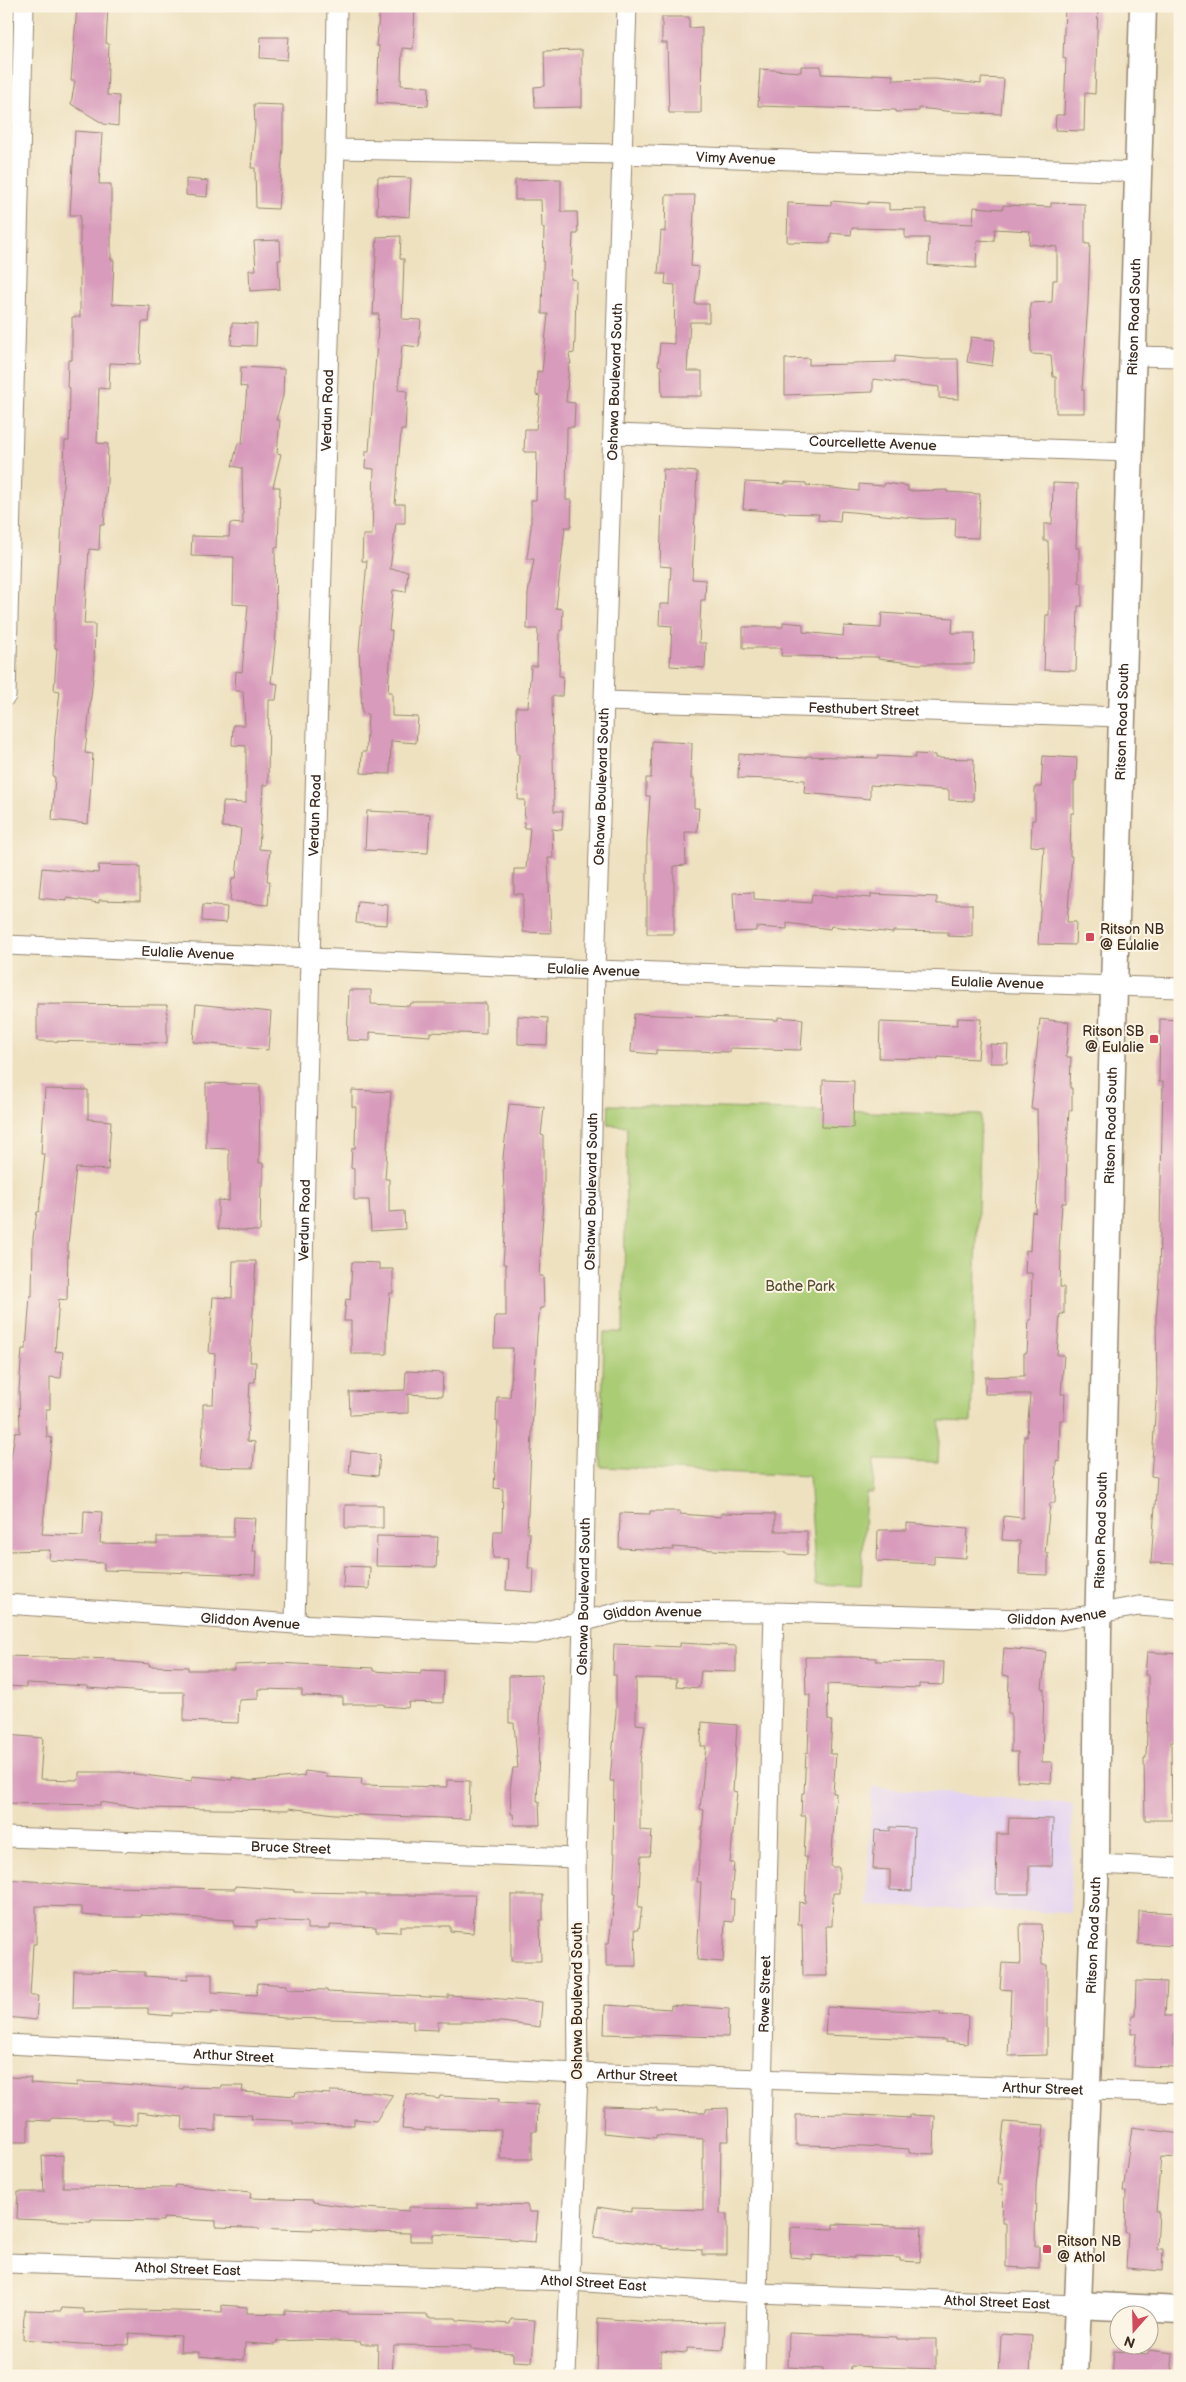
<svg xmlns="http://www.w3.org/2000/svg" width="1186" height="2382" font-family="'Balsamiq Sans',sans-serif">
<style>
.built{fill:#e4d3f2}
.green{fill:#aacc75;stroke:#727b4a}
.building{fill:#d89bbc}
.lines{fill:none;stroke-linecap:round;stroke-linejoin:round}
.minor-casing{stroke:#94866f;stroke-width:21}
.secondary-casing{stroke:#94866f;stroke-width:29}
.minor{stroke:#fff;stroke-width:19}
.secondary{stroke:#fff;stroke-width:26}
.poi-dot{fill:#d1495b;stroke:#fcf5e5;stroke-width:2}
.labels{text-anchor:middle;stroke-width:4;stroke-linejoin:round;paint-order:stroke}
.street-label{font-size:14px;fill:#3b2a1e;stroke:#fcf5e5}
.poi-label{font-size:14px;fill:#3b2a1e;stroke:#fcf5e5;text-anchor:start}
.park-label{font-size:14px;fill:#575234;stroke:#fcf5e5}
</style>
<rect width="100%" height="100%" fill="#fcf5e5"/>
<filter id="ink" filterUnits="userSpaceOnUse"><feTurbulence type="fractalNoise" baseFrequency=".02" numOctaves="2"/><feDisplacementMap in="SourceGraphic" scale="10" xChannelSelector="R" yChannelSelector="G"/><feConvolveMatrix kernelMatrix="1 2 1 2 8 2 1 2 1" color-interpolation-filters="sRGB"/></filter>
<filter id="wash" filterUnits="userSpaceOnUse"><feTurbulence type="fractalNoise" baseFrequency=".0096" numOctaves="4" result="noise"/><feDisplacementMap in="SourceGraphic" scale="20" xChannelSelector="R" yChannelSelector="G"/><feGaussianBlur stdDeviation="1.12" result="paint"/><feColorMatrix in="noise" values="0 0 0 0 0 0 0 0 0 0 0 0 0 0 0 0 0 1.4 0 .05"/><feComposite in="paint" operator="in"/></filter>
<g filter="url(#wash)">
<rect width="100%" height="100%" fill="#eee1c0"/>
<path class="built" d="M872,1787L1073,1804L1070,1913L866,1906Z"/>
<path class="green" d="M609,1105L981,1115L971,1422L940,1421L938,1462L875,1460L873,1493H866L861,1586L816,1584L809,1476L601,1467L604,1332H623L627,1126L608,1125Z"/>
<g id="blocks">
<path class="building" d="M77,6H108L106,44H109L107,95L119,96L118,126L104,124L71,104L75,81H71Z
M380,6H415L413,49L402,48L401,85L429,87L428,106L377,103L379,46H376Z
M1065,6H1098L1095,94L1085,93L1084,131L1055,130L1056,115H1064L1066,59L1063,58Z
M662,17H689V28L702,27L701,113H669L667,43H662Z
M261,37H289L287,60L260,58Z
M582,50V107L535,108L534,87L545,86L544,51Z
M801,66H821V74L873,76V74L893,75V80L935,79L981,84V78L1004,79L1001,114L954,112L919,108V111L896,112V110L758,106L760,69L801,72Z
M254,104L283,105V148L278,209L256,208L255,168H251L255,126Z
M75,131L102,133L99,184H111V260H114L112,304L150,306L149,322H142L140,364L110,363L109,389L99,388L97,443L108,444L107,482L104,525L100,524L99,550L89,549L84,624H95L94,668L85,753L93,754L88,824L52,820L55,777H53L55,736L60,691L54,690L57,648H55V605L58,563H60L65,441H69L70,388L67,387L68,360H72V317H80V215H70Z
M378,177L411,178L409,217L377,214Z
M186,179L208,181L207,197L186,195Z
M561,179V212H577L578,234H573L571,279L576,280L575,340L574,353L569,354L571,364H569L566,402L575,403L574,427H567L566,500H572L571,527H565L556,608L563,609L562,631L560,630L559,676H563L562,696H552L554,811H563L562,830L552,829L553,858H548L551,933L523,932V894H514V869H526L530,828H524L525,800H518L519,754H517L516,707H528L531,666H537L538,629H527L528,594L534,559H527L531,527V500H536L537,452H524L525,429H536L540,396L536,395L537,371L542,372L548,314H542L544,228H542L541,200H515V180Z
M666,195H695L691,266L699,267L695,304H709V322H690L687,371H702V396H662L661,366L658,365L660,343L674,344L675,285L665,284L666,274H658L661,231L665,232Z
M831,201L868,204V202L889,203V210L926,209V222L973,224L974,207L1003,209V205L1051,207V203L1085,204V244H1090L1088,303L1082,390H1084V413H1056V377H1053L1051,355L1031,354L1030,303L1052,302L1053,280H1057V247L1029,244L1030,231L995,229L994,241L977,240L976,268L928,265L929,238H905V229L852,228L851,235L831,233L830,243L787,242L788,203L831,205Z
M401,236L400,259H404L402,319L421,320L419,347L402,345L398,390L407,391L405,430H401L395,504H405V523H396L390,569L408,571L406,592L393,590L389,630L392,631L388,692H392V716L418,717L416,743L391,741L390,774L361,773L362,752H366L368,714L362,713L359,650L367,561H362L363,535H372L374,469L365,468L366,451H369L379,314H373L377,237Z
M280,240L281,260H278L280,289L250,291L249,270H256L254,241Z
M232,323L257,324L256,346L231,345Z
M971,337L995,340L992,366L967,362Z
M895,356L924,359H958L959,399L939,398V387L873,379V392L785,395V359L809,358V365L852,364V363L895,362Z
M241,367L284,369L283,396L276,420H280L277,453L281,454L273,487H280L278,548L275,547L276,635L271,683L278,684L276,700H269L268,785H263L259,849L270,850L267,881H270L268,905L230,901L232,878H236L241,828L222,827L223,802L246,803V746L232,745L233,725H245L243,691H235L236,671L242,672L248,605L233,604L234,557L191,556L192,536L229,537L230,523L243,524L242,468L232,466L238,443L242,444L247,387L240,386Z
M663,469L697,472L692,579L706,580L705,600H701L699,643H706L705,668L670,666L672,626L659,625L660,604H669L671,567L660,566Z
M745,482L785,484V482L806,483V485L859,491V484L884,486L885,483L908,486V491L947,490V492L980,494L978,538L955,537L956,518L926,519L841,511L840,522L818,520L819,514L784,513V512L743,509Z
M1053,483L1078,484L1076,548H1079V583H1082V606H1078L1076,671L1044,670L1046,615H1049V572L1048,541H1044V524H1052Z
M882,613L953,618L952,633H975L974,664H918L878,659L879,657L781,656L782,648H743V627H783V622L803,624V632L843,636L844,626L881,628Z
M652,741L692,743L691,779H694V808H699L697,832H685L686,865L674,866V934H647V841L650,796H646V778H651Z
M739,754L806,758V756L878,758V756L915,758V754L935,755V758L974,759L973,801L949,800V790L870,785V799L804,793L805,780L738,778Z
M1043,756L1077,758L1076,781H1074V813H1071L1070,856H1072L1067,922H1076L1075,945L1038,944L1044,847L1031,846L1032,820H1035V787H1041Z
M367,811L430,814L428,853L365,850Z
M99,865L140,866V901L99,900V903L67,898V901L39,898L42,868L98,873Z
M754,892V899L811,903L812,894L836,898V895L871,898V894L937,897V904H972V937L948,936V932L893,931V933L831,926L830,929L787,923V929L756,927V931L735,932L733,893Z
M358,902L388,905L387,925L356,923Z
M203,905L227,907L226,923L202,921Z
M349,990H371V1004L410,1006L411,1003H486V1034L430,1032V1036L370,1032V1041L347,1040Z
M37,1004L167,1005V1043L37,1041Z
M196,1004L271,1012L268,1050L193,1042Z
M634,1014L778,1020V1017L803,1019L801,1050L730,1048V1052L656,1050V1054L631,1052Z
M518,1016L548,1018L547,1045L518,1044Z
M958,1018L981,1019L978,1059L938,1057V1059L879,1058L880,1022L957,1025Z
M1040,1019L1069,1022L1066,1057H1071L1070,1088H1072V1110H1069L1067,1145L1066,1203H1062L1059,1252H1061L1060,1287H1064V1314H1060L1057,1355H1064L1061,1394H1065L1064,1420H1060L1059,1462L1056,1461L1055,1503H1050L1045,1553H1048V1575L1019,1574L1020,1541L1002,1540L1004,1516L1023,1518L1024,1436H1027L1030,1394H985V1377L1024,1376V1353H1027L1029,1320H1031L1032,1273H1025L1026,1250L1030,1251L1032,1212L1036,1213L1038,1173L1037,1109H1031Z
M1160,1019L1180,1020V1516L1178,1564L1151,1563L1157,1477L1151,1476L1157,1386L1156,1319L1159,1280L1162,1129L1163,1082H1159Z
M990,1044L1008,1045L1007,1063H990Z
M823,1080L854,1081L853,1128L822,1127Z
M206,1083L260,1085L259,1163H263V1185H261L260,1231L218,1229V1200L229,1201V1149L206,1148Z
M45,1089L88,1090V1119L111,1121L108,1170L76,1168L68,1244L67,1300L59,1299L55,1351L63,1352L61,1378L50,1377V1409H46L47,1437L52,1438L42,1534L83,1536L84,1511L102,1512L100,1543L157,1544V1537H233L234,1517L255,1518L252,1551H256L255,1575L104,1570V1563L49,1560L50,1550L6,1551V1478H8L15,1432L20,1433L19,1391L22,1349H26L30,1296H32L33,1237L37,1212H39L45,1154H41Z
M352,1090L391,1092L385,1179H389V1212L404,1211L405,1229L371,1231L369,1200H354V1169L351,1168L352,1148H355L356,1107H352Z
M509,1104L544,1107L541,1135L544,1136V1200L539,1276H543L544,1308H540L537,1333L527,1533H530L528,1568H534L533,1592L506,1590L508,1559L493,1558L494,1531H502L503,1489L494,1488L498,1422L496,1421L497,1397H510L513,1348H494L495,1316H506V1264H503L505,1236L503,1158Z
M233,1261H256L250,1362H256L255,1382H250L247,1441L255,1442L253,1468L200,1467L203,1430V1404H213L215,1354L209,1353L213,1297L232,1298Z
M352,1262L379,1263V1269H393V1293H390L387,1325V1354H351V1321H344L346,1299L350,1300Z
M406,1371L443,1373L442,1396L408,1394V1413L350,1415L349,1392L405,1390Z
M351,1451L380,1455L378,1476L349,1473Z
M345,1505H383V1528H345Z
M650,1511H680V1514L721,1517V1513L775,1514V1531H807V1555L786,1554V1552L727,1551L673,1547V1550L619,1548L620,1513L650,1514Z
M907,1523L968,1528L966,1558L934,1556V1564L877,1561L878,1530H907Z
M377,1536L438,1537L436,1567L376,1566Z
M344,1566L370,1567L369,1589L343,1588Z
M680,1643L736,1646V1672L701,1671L699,1688L676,1686L677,1679L636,1678V1724L645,1725L640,1762V1830L652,1831L650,1856H641L638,1907H642L639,1929H635L636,1966H606V1943H609L615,1894H613L615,1853H613L614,1781H610L616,1712V1675H613L614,1644L680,1647Z
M1004,1648L1046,1652L1042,1689H1044L1042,1762H1052L1051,1783L1017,1781L1018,1752H1011V1713H1008L1009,1676L1002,1675Z
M1147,1652L1180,1654L1179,1677H1176L1174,1742H1171L1172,1820H1145L1144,1758H1146L1148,1709V1675H1145Z
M6,1656L115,1659V1661L150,1664L149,1666L188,1667V1670H234V1665L279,1663L373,1668V1671L421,1674V1670L444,1671L443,1703L409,1702L408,1708L384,1706V1704H343V1697L302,1696V1690L258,1689V1699L239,1700L238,1723L184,1721V1692H147L88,1688V1686L26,1683V1687L6,1686Z
M805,1657H854L876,1658V1661L944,1662L943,1685L919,1684V1688L827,1684L828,1720L832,1721L830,1754H836L833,1793H836L831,1867H839V1893H833L832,1926H826L827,1976H803L802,1924H798L799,1902L805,1903L807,1857H804L806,1816H801L802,1793H804L806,1753H808L810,1695H806Z
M542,1675L537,1801H539L540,1825H514L513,1814H511L510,1789L513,1768H518L514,1723H509V1676Z
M702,1722L737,1725L733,1791L737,1792L730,1863H734L731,1899H734L733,1922L725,1921L723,1962L697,1960L701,1882H697L704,1810L700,1809L706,1746H701Z
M7,1735L43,1738L40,1779L79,1780V1772H119L192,1781V1776L232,1780V1777L251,1781L304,1776L305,1771L327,1774L326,1777L362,1779L361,1785L447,1787V1780L470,1781L469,1819L334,1814L289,1808V1810L141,1808L100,1802V1805L6,1803Z
M1009,1818L1053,1819L1052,1866H1029V1894H996L997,1834H1008Z
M890,1827L914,1828L912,1891L890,1890V1870L873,1869L875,1830L890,1831Z
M6,1879L104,1887L235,1889V1886L294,1890V1892L366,1893V1895H475L473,1933L450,1931V1926H400V1932L376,1931V1927L330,1925V1929H307V1922L257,1920V1927L234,1926V1920L141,1915V1917H108L82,1915V1907L36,1906V1944H33L30,1996H38L36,2020L6,2017Z
M511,1895H543V1920H540L541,1961H511Z
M1139,1911L1180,1913V1946L1138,1944Z
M1020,1924H1041L1042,1965H1047V2055L1008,2056L1011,1990L1000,1989L1002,1963L1021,1964Z
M74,1971L145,1972V1976L188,1979V1974H212V1992L256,1995L258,1983L287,1985V1989L327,1990V1992L448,1998V1995L542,2002L540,2027L502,2022H438V2030L413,2029V2021L285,2018L211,2012V2014L172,2013V2016L148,2014V2008H73Z
M1136,1981L1167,1982L1165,2016H1175L1174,2047H1179L1180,2067L1134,2066L1136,2033H1131L1132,2015H1135Z
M605,2005L671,2009V2005L729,2009L728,2037L604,2034Z
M827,2007L940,2012V2015L968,2016L967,2044L945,2042L946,2040L825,2035Z
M6,2077L31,2078L30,2083L77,2086V2082L110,2083L183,2089V2087L222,2088V2086H243L242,2092L295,2096L296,2092L330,2094V2091L373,2092L393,2095L376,2121L354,2119V2125L293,2124V2121L251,2119L252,2115L216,2114V2131L182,2130L183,2117L137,2112V2125L112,2123V2120L51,2118V2121L28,2120V2142H6Z
M406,2094L439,2099L440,2096L499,2099V2103L538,2105L537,2131H532V2159H500L501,2130L425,2128V2131L402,2129Z
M604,2106L657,2108V2111L706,2112V2109L728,2108L729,2141H721L720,2214H727V2255H702V2250L663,2248V2246L594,2237L598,2207L631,2212V2208L703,2210V2139L656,2135V2138L603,2133Z
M847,2114L910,2118V2115L935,2116L934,2154L909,2153V2149L864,2146L796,2145V2115Z
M1004,2122L1044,2125L1042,2148H1040L1036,2186L1035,2246H1039V2269L1006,2267V2223H1002L1003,2184H998Z
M1132,2127L1180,2134V2158L1161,2157L1156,2211H1159L1157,2249H1163L1162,2271L1126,2268L1128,2233L1125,2232L1126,2192H1123Z
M63,2155V2187L175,2188L176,2185L251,2192L250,2198L313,2200V2202L349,2207L409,2211V2207L477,2208V2203L527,2205L529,2212H538L535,2242L510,2240V2238L433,2234V2241H410V2233L362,2232L313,2228V2230L216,2227V2221L163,2218V2221L91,2220V2222L17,2219L18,2192H44L42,2156Z
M833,2224L922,2227L920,2262L900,2261V2258L855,2256L854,2258L812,2255V2259L790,2257L791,2227L833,2229Z
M222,2305L247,2307V2313L285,2314V2310L322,2312V2311L348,2312V2314L428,2315V2318H456L457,2320L510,2324L511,2319L535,2320L532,2362L513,2361V2353L471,2349V2346L394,2345L392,2376H377L378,2344H361V2342L308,2340L277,2341L276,2345L245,2343L244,2360L199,2356V2352H180L181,2336L129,2333L128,2345L80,2344L23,2339L24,2310L61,2311L62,2308L84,2309V2313L130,2310L222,2312Z
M598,2318L663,2323L725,2322L723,2350L687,2348V2353L661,2351V2376H597Z
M789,2333L897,2337V2339H936V2369L851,2366L850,2376H823V2369L788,2367Z
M1001,2334L1032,2336L1030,2376H999Z
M1148,2350L1173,2353L1171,2376H1112L1114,2351L1148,2354Z"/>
</g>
</g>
<g filter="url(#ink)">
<use href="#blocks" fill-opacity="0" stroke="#94866f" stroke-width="1"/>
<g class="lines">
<g class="minor-casing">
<g id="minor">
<path id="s1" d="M335,149L622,154L1138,172"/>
<path d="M1133,356L1180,357"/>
<path id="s2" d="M614,434L1130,452"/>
<path d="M6,696L24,6"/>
<path id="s3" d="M605,701L1123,717"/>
<path id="s4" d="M6,945L595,970L1180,988"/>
<path id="s5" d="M6,1604L295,1624L535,1634L623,1611L774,1612L1061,1620L1139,1606L1180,1609"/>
<path id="s6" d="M295,1624L310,958L335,149L337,6"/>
<path id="s7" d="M6,1837L576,1858"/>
<path d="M1096,1864L1180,1868"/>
<path id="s8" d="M6,2044L578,2073L1180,2093"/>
<path id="s9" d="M6,2263L570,2281L756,2293L1077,2305"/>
<path id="s10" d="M566,2376L578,2073L576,1858L583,1622L595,970L627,6"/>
<path id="s11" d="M755,2376L774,1612"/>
</g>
</g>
<g class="secondary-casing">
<g id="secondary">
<path d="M1077,2305L1180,2310"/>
<path id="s12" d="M1075,2376L1096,1864L1098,1633L1114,987L1143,6"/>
</g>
</g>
<use href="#minor" class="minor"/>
<use href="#secondary" class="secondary"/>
</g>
</g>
<g class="poi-dot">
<rect x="1085" y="932" width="10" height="10" rx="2.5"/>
<rect x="1149" y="1034" width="10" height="10" rx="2.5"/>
<rect x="1042" y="2244" width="10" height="10" rx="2.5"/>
</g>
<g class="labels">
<g class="street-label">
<text dy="5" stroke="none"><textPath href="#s1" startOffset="401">Vimy Avenue</textPath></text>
<text dy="5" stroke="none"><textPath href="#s12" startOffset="2060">Ritson Road South</textPath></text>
<text dy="5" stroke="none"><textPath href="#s10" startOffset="1995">Oshawa Boulevard South</textPath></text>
<text dy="5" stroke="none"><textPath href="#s6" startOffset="1214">Verdun Road</textPath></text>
<text dy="5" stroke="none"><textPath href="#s2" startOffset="259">Courcellette Avenue</textPath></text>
<text dy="5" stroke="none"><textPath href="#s3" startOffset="259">Festhubert Street</textPath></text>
<text dy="5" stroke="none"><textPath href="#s12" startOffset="1655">Ritson Road South</textPath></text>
<text dy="5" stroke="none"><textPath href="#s10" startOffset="1590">Oshawa Boulevard South</textPath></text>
<text dy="5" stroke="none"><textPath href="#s6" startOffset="809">Verdun Road</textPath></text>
<text dy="5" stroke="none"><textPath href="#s4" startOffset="182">Eulalie Avenue</textPath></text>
<text dy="5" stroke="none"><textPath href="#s4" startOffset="588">Eulalie Avenue</textPath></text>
<text dy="5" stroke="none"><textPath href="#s4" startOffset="992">Eulalie Avenue</textPath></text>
<text dy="5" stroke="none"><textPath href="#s12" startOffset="1251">Ritson Road South</textPath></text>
<text dy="5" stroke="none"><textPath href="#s10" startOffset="1185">Oshawa Boulevard South</textPath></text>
<text dy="5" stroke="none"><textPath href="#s6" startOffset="404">Verdun Road</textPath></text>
<text dy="5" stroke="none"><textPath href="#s12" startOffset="846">Ritson Road South</textPath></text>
<text dy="5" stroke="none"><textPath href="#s10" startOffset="780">Oshawa Boulevard South</textPath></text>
<text dy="5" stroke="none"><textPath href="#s5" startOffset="650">Gliddon Avenue</textPath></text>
<text dy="5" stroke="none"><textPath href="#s5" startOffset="1055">Gliddon Avenue</textPath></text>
<text dy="5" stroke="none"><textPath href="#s5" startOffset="245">Gliddon Avenue</textPath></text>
<text dy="5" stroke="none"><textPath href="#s7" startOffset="285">Bruce Street</textPath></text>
<text dy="5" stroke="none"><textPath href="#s12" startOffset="441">Ritson Road South</textPath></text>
<text dy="5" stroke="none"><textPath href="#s11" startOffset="382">Rowe Street</textPath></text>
<text transform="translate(577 2001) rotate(-90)" y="5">Oshawa Boulevard South</text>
<text dy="5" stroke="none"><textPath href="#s8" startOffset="228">Arthur Street</textPath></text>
<text dy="5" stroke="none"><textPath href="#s8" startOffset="632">Arthur Street</textPath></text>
<text dy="5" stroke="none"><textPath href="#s8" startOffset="1038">Arthur Street</textPath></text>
<text dy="5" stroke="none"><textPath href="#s9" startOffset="182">Athol Street East</textPath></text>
<text dy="5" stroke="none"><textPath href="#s9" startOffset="588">Athol Street East</textPath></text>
<text dy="5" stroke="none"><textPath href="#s9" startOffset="992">Athol Street East</textPath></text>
</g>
<g class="poi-label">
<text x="1100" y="934">Ritson NB<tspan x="1100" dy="16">@ Eulalie</tspan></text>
<text x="1144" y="1036" text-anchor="end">Ritson SB<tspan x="1144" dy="16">@ Eulalie</tspan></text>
<text x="1057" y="2246">Ritson NB<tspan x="1057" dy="16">@ Athol</tspan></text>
</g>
<g class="park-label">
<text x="800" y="1291">Bathe Park</text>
</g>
</g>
<rect width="1186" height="2382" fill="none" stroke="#fcf5e5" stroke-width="25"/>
<g transform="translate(1134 2330) rotate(200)"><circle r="24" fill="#fcf5e5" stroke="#afa495"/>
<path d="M0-4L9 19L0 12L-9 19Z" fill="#d1495b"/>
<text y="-8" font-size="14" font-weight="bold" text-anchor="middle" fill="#3b2a1e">N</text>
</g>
</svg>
